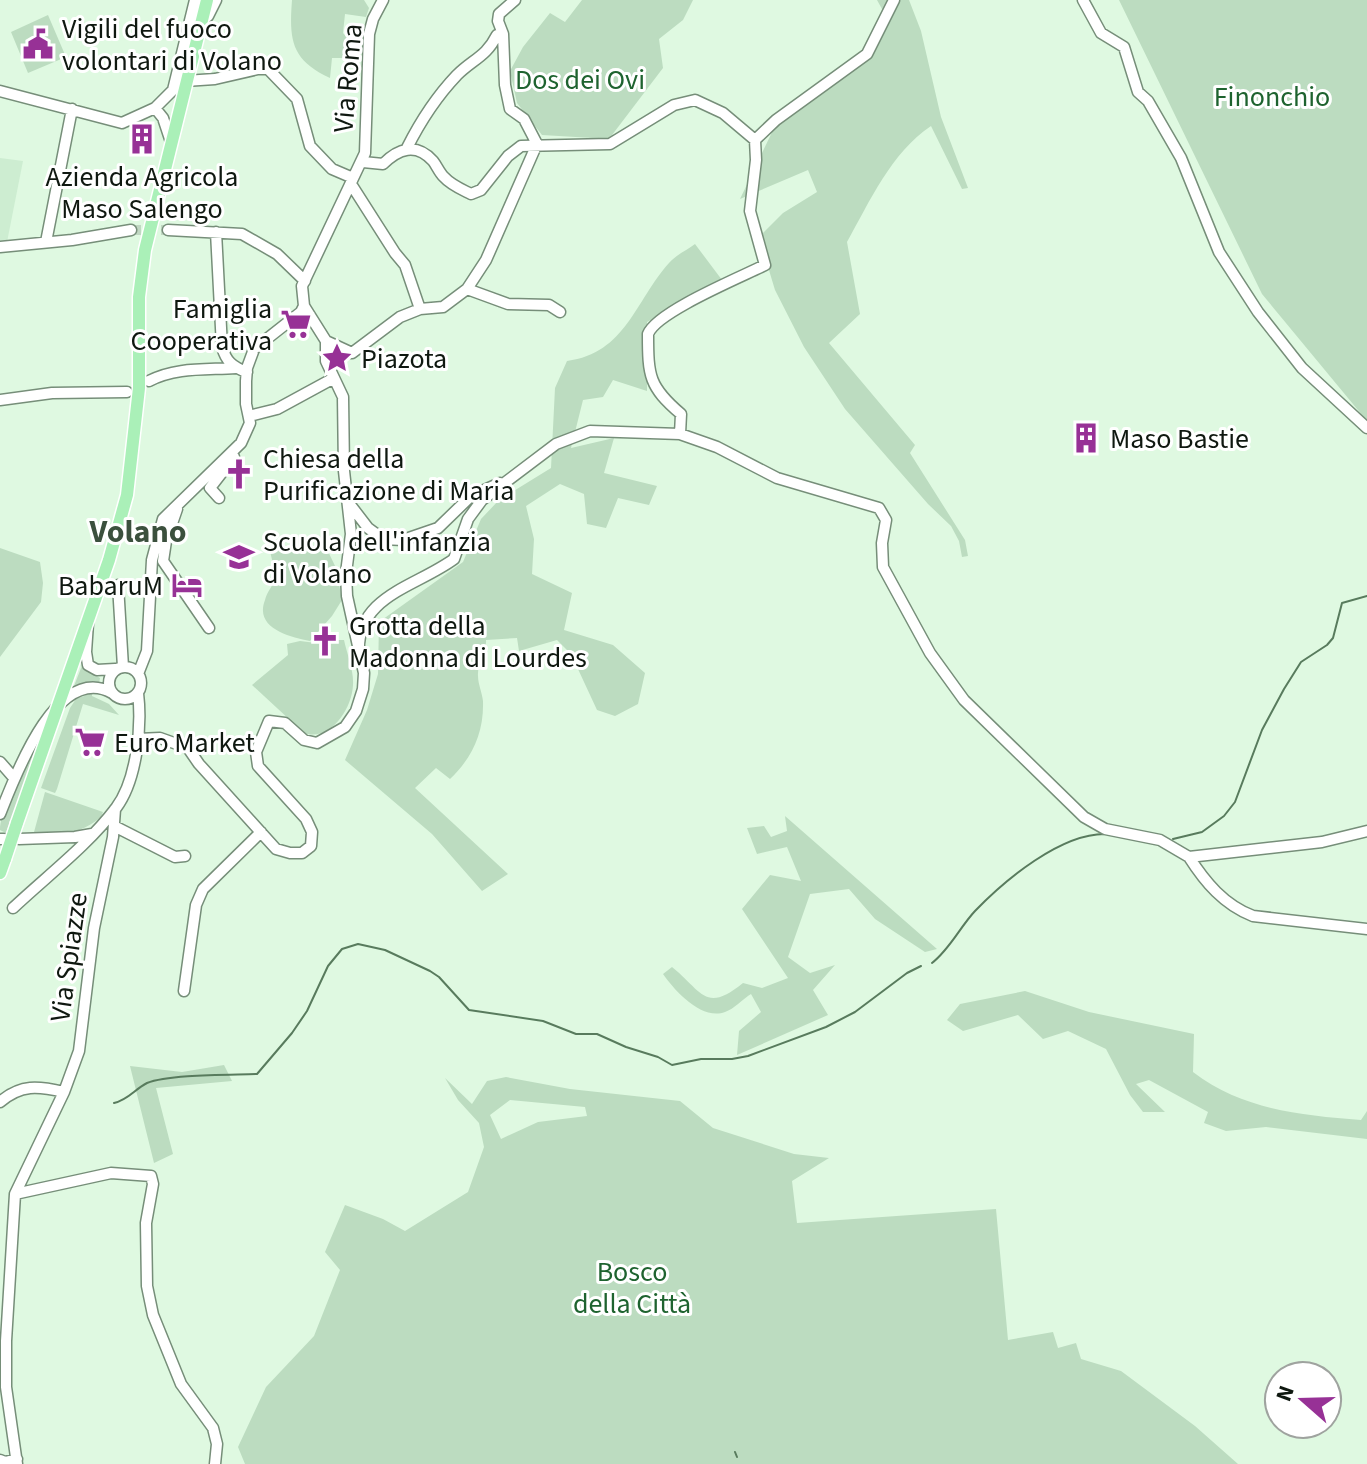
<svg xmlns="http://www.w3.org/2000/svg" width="1367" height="1464" font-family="'Source Sans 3',sans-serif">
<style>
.built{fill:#cdedd1}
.green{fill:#bcdcc0;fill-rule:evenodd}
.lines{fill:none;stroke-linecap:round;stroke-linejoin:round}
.stream{stroke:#587b5d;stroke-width:2}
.minor-tunnel{stroke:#c0d7c2;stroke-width:10;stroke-dasharray:10 5;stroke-linecap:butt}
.minor-casing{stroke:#768e79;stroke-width:13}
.major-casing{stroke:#fff;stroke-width:15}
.minor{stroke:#fff;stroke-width:10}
.major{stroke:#aaf0b8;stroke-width:12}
.major-bridge-casing{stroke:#fff;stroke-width:15;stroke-linecap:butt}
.major-bridge{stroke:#aaf0b8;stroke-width:12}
.labels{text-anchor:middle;stroke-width:6;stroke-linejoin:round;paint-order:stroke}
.poi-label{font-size:28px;fill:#0f1810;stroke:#fff;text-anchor:start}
.street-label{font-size:28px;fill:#0f1810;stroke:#fff}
.park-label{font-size:28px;fill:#1e632f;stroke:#fff}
.quarter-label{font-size:32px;font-weight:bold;fill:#3b503d;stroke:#fff}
</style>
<rect width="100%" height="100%" fill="#dff9e1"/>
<path class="built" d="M0,158L23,161L7,242L0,243Z"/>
<path class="green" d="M292,0H364L369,8L366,17L345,14L343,33L355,47L351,58H332L330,78C291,60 289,40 292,0Z
M582,0H693L683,20L659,39L663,68L609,139L542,135L517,103L510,71L523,47L550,13L565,22Z
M877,0H909L921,31L941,117L968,188L962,189L931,126C891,153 870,201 847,242L860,314L829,343L915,445L910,453L965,540L968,556L962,557L959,541L951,526L928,504L845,409L804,347L775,290L759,237L783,213L817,192L808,170L740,199L774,128L872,53L887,18Z
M1119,0H1367V421L1262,294Z
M48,15L66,57L28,73L11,32Z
M695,244L722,280L647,322V391L613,380L603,397L583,400L571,448L614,438L604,473L657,486L649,505L618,498L606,528L587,524L584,494L560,484L526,506L534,539L532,574L572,593L564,630L613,645L645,673L638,704L615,716L597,710L571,654L557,640L519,651L517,638L486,640C487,653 477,664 478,676C478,684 482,692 483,701C484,733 472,758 450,779L436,768L415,788L508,874L482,891L432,834L345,760L367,710L378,674L379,622L463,562L481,519L499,500L551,468L555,388L567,361C626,353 635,301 669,263C676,255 687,250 695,244Z
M281,547L305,551L326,547L336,568L342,600L332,616L310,641C289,637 254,628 265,600C267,591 275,584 275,576C275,568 271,558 270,550Z
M0,548L40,562L43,583L41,602L0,657Z
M320,640H344C347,654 354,671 353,685C352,709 330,742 304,733L252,685L288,655L287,644L300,641L316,643Z
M83,663L86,670L100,678L99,684L74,686Z
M92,693V696L109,704L119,715L83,704L57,789L55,793L41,788L70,708L76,699Z
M44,728L6,833L0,830C0,811 15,798 17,780Z
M45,792L103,812L101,817C81,834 59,837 34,832Z
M785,816L937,949L925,952L875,919L849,889L810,894L788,957L810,973L835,965L813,990L828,1015L737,1055L739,1031L761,1012L751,994C743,999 734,1009 725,1012C702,1021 674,990 663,974L672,967C702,991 705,1014 743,983L762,988L788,978L742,909L770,875L801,881L787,847L757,854L747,828L764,826L771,837L787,831Z
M1025,991L1089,1012L1194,1034L1193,1072C1243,1110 1300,1115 1361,1120L1367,1111V1139L1266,1127L1226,1131L1204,1123L1208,1112L1149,1080L1136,1084L1165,1112H1143L1130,1095L1106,1049L1068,1031L1043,1039L1018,1015L963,1031L947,1020L960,1004Z
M224,1065L232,1081L156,1088L173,1154L154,1163L130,1066L182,1072Z
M506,1077L570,1089L680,1101L713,1128L794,1154L829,1158L792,1181L797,1223L996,1209L1008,1340L1053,1332L1058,1348L1076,1343L1081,1359L1121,1371L1195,1426L1238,1464H245L238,1447L266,1387L314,1336L340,1270L325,1252L345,1205L383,1219L405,1231L468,1192L484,1147L479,1123L458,1100L445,1078L472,1104L487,1081ZM510,1100L585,1107L587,1116L538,1122L501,1139L490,1115Z"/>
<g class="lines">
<path class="stream" d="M1173,839L1202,832L1224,816L1235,802L1262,730L1284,689L1301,662L1327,645L1333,638L1342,603L1367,596
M932,963C950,949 960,927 975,911C1005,880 1061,833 1106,834
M114,1103C128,1100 135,1089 147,1083C169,1074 230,1075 257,1074L292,1033L307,1011L328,966L342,949L358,944L385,950L430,971L439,977L469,1010L543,1021L576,1034H597L626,1047L658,1057L672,1065L701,1059H732L748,1056L826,1027L855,1012L907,973L921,966
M735,1452L737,1457"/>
<path class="minor-tunnel" d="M131,230H168"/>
<g class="minor-casing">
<path id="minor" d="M1083,0L1101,33L1124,47L1138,92L1148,101L1181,158L1219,252L1258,312L1302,368L1367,428
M202,20L208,16L216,0
M503,34L498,21L499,14L515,0
M185,81L215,79L258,69H268L297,99L310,146L332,169L353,178
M0,91L122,123L155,108L173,90L195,0
M155,108L163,118L171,142
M363,162L383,164C398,149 416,142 433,161C437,166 439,172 444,177C451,185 461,189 471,194L481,190L508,156L521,146L610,144L674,105L695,100L723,113L755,140L776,120L867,54L894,0
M351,184L395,253L405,265L420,309
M168,230L242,234L277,254L305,281
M216,232L222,347C226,361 232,367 247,372
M46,242L72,109
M0,247L72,240L131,230
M467,289L508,304L549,305L560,312
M326,341L352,353L400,317L420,309L443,307L467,289L486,260L537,144L524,119L510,109L505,85L503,34L497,35C486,57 473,59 457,75C437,96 420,122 407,148
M149,381C176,367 205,370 236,368
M0,400L52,393L127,392
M249,416L277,409L334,378
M680,434L681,414C649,387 648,376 648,334C656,312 741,277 765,265L750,211L756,160L755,140
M219,498L210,488L234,457
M348,502L368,528L383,539L403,540L438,528L471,496L500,483
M177,509L166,541L163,561L209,628
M118,585L123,667
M88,623L86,652L88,665L97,670L115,669
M359,654C355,596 416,587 454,559L468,519L482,500L556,444L590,431L680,434L717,447L777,478L879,508L886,520L882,543L883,567L930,653L964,700L1084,817L1105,829L1160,840L1189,857L1322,842L1367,831
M109 683a16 16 0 1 1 32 0a16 16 0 1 1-32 0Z
M138,674L147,651L152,560L163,519L241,443L250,423L246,404V381L247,368L254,349L301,312L304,306
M138,739L160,738L188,748L199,764L276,849L290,853H302L311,846L312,832L306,819L258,766L256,752L269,721L285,723L304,740L317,743L345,727L356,711L363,689L364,673L347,596L346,573L351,534L344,471L343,397L326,361V341L304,306L302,286L365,153L369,34L373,19L383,0
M0,762L14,778
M0,814C15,776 57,662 112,693
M114,826L175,857L185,856
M0,839H4
M19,839L75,837L92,834
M1189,857C1205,882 1224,905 1253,916L1367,929
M13,908C47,876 88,845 116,808C137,780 142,726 138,693
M184,991L196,905L203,889L261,832
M0,1102C21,1084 38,1086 64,1092
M15,1194L111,1173L151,1176L153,1184L146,1223L147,1286L153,1315L181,1384L213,1428L217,1444L215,1464
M0,1460L5,1462L17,1459
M17,1464L6,1387V1341L15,1194L64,1092L79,1051L94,928L113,837L115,809"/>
</g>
<g class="major-casing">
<path id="major" d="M17,823L109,560L127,495L139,388V297L145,250L207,0
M0,873L5,859"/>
</g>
<use href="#minor" class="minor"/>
<use href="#major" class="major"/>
<g class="major-bridge-casing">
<path id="major-bridge" d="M5,859L17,823"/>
</g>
<use href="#major-bridge" class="major-bridge"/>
</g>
<defs>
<g id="civic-bare" transform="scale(2.4)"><path d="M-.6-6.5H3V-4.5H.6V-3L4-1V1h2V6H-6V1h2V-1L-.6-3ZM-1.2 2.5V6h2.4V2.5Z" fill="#973196" stroke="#fff" stroke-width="2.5" paint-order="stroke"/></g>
<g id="building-bare" transform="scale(2.4)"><path d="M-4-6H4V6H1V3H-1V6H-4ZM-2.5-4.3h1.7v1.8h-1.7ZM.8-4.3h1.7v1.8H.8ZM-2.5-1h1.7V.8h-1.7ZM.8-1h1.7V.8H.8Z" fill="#973196" stroke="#fff" stroke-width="2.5" paint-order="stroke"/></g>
<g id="supermarket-bare" transform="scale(2.4)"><path d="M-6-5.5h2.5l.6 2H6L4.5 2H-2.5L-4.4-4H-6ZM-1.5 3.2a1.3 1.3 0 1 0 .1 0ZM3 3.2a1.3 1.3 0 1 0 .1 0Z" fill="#973196" stroke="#fff" stroke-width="2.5" paint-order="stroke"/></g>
<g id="sight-bare" transform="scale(2.4)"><path d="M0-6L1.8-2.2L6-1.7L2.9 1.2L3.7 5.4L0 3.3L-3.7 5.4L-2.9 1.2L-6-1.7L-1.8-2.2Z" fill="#973196" stroke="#fff" stroke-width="2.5" paint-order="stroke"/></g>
<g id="church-bare" transform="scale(2.4)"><path d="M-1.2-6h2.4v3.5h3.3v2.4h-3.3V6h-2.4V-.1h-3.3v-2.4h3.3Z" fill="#973196" stroke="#fff" stroke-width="2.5" paint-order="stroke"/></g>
<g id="school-bare" transform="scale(2.4)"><path d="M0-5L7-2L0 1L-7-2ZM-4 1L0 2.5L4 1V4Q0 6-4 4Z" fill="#973196" stroke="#fff" stroke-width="2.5" paint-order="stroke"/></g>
<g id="hotel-bare" transform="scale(2.4)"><path d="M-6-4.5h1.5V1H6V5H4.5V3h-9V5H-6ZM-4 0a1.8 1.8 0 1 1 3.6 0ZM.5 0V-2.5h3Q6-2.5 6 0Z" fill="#973196" stroke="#fff" stroke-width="2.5" paint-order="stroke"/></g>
</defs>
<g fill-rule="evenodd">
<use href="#civic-bare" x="38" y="44"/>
<use href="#building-bare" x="142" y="139"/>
<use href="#supermarket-bare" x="296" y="324"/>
<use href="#sight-bare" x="337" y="358"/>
<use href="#building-bare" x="1086" y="438"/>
<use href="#church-bare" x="239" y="474"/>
<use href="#school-bare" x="239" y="557"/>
<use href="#hotel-bare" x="187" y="585"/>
<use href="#church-bare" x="325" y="641"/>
<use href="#supermarket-bare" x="90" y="742"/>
</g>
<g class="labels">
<g class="poi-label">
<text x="62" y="38">Vigili del fuoco<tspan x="62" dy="32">volontari di Volano</tspan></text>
<text x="142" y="186" text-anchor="middle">Azienda Agricola<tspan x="142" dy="32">Maso Salengo</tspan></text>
<text x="272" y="318" text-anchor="end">Famiglia<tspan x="272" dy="32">Cooperativa</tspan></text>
<text x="361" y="368">Piazota</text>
<text x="1110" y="448">Maso Bastie</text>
<text x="263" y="468">Chiesa della<tspan x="263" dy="32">Purificazione di Maria</tspan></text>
<text x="263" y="551">Scuola dell'infanzia<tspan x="263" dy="32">di Volano</tspan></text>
<text x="163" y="595" text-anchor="end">BabaruM</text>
<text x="349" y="635">Grotta della<tspan x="349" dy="32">Madonna di Lourdes</tspan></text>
<text x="114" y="752">Euro Market</text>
</g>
<g class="street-label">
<text transform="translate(347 78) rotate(-85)" y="10">Via Roma</text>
<text transform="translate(68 957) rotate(-82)" y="10">Via Spiazze</text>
</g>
<g class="park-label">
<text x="580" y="89">Dos dei Ovi</text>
<text x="1272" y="106">Finonchio</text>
<text x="632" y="1281">Bosco<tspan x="632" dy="32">della Città</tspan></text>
</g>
<g class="quarter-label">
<text x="138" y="542">Volano</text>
</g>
</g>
<g transform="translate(1303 1400) rotate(290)"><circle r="38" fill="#ffffff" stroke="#9fa39f" stroke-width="2"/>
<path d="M0-6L14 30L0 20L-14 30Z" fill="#973196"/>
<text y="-12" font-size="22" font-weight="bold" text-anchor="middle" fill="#0f1810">N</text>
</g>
</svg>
